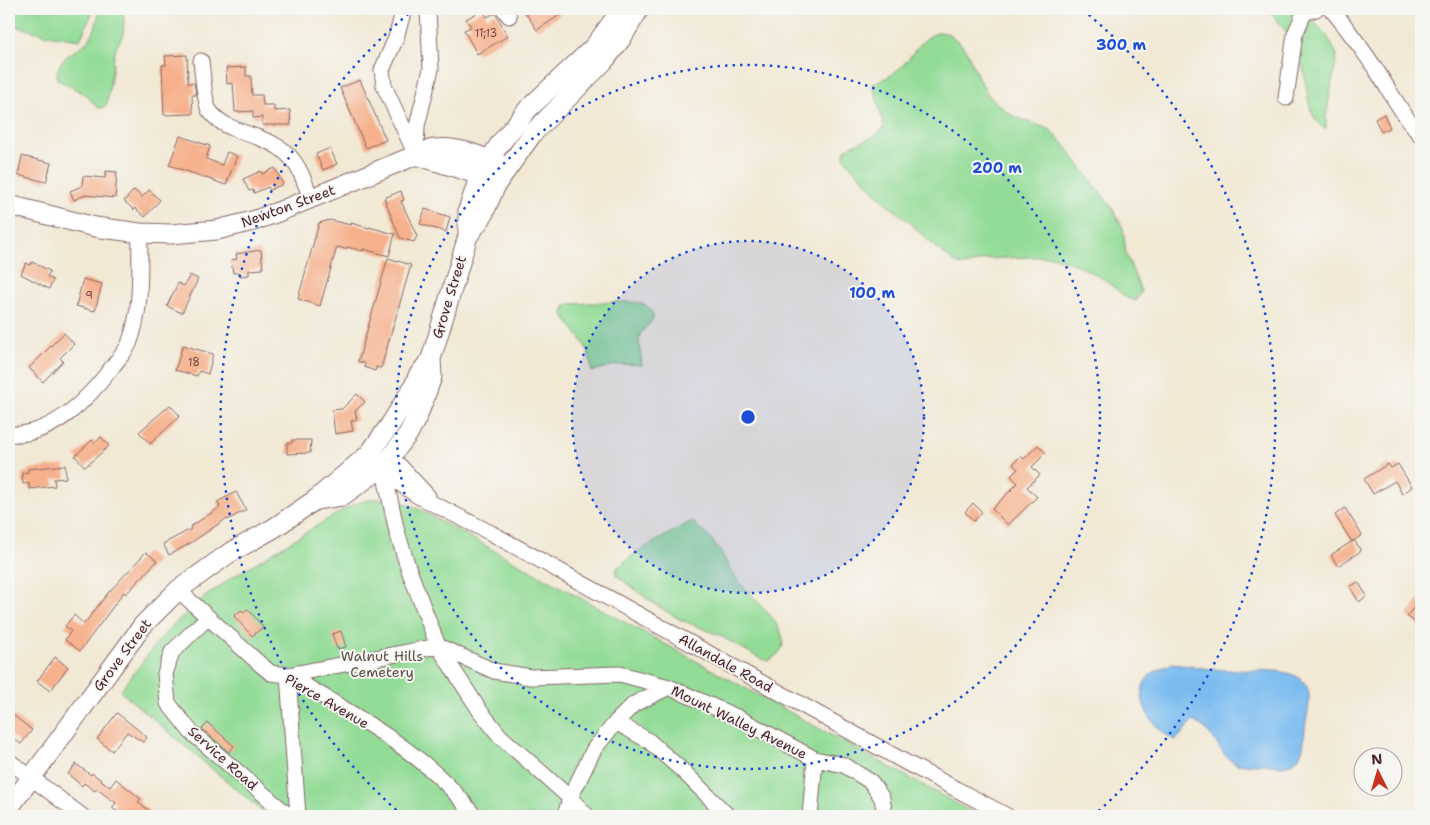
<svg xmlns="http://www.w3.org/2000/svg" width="1430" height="825" font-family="'Shantell Sans',sans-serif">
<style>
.green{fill:#93dc97;stroke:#6e7e61}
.water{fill:#7abcf0;stroke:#626e8e}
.building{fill:#f6b18c}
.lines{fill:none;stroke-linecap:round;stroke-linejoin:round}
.minor-casing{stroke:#856666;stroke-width:17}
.major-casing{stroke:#856666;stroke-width:21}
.minor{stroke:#fff;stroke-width:15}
.major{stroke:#fff;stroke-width:19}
.ring{fill:none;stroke:#1d4ed8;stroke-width:2.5;stroke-dasharray:2.5 5}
.labels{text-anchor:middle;stroke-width:4;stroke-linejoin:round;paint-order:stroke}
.number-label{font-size:11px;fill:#754443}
.street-label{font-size:14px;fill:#4a1f2b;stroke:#f6f6f2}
.park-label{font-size:14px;fill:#5c4e46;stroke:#f6f6f2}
.centre{fill:#1d4ed8;stroke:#f6f6f2;stroke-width:2.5}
.ring-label{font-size:15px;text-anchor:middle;font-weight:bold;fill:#1d4ed8;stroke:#f6f6f2;stroke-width:4;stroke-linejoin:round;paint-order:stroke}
</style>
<rect width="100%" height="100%" fill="#f6f6f2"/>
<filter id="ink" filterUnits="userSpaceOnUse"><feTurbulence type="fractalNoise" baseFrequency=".02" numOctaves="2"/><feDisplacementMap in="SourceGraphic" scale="10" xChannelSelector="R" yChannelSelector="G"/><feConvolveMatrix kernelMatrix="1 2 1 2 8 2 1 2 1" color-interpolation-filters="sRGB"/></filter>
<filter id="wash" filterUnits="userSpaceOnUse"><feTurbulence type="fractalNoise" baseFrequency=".0096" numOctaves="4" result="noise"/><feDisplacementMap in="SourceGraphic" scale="20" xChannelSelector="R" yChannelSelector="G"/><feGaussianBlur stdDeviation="1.12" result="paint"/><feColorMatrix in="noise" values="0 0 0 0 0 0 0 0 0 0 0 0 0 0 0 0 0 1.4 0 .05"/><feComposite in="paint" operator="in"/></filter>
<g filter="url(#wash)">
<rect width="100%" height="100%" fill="#f2e9d5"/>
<path class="green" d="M9,9H94L80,40L47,35L9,24Z
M100,9H122L124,20L123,35L115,50L107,104L104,107L98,108L86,95L57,79C56,52 81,54 92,35C96,28 98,17 100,9Z
M1269,9H1302L1327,36L1337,55L1326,117V127L1325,129C1307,118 1308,92 1304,73C1302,64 1299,55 1296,47C1289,32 1277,23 1269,9Z
M941,32L949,34L960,43L967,52L979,79L989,96L1007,112L1015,117L1051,130L1063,143L1112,208L1123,228L1126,254L1141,291L1136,301L1127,298L1102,278L1075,264L1051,256L985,259L969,265H961L954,262L936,248L907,220L886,203L848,163L844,156L845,150C857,140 876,141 884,127L873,84C883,80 892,75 900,68C914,55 921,36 941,32Z
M617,302C631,302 653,300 653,319L640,334L639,340L642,365C624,363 608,365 592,372C590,343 577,337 563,314L565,307L570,304Z
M372,499H390L413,506L979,816H268L120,691L160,639L173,625L202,599L234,576L343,510L354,504Z
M692,521C701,530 711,538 719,549C726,560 731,572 739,582C751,596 781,621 783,640C784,651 776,656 768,661L761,659L719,635L681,620L653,603L616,575L617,568L637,552Z"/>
<path class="water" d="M1172,664C1189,666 1207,669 1225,670C1244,671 1280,668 1296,676C1317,687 1307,711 1305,728C1304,738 1305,752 1296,760C1284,770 1274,764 1260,764C1253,763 1245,766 1238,764C1218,758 1216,729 1192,721L1181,735L1175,740C1154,730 1129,697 1150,675C1156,670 1164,667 1172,664Z"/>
<g id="blocks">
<path class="building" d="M523,9H556L560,15L537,30Z
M483,10L487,17L495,13L508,36L477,54L464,30L471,27L466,19Z
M187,55L188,83H194L196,95H192L193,114L164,115L162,65H166L165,56Z
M246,67V76H251L252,95H262L263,105H274V111L290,110L291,125H262V117L253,118V111L235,112L233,83L227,84L226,68Z
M360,80L386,140L366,148L340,88Z
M1384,114L1390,128L1381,132L1375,119Z
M180,136L210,146L206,159L222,165L227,152L237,156L226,185L169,165Z
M330,148L337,164L323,170L316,154Z
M22,156L51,163L46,182L18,175Z
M275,168L283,184L270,190L268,187L254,193L253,190L249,191L243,179L261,171L262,174Z
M106,171L117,172L115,198L85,195L74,200L70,191L82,186L83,176L105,178Z
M134,190L142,197L149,190L160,200L145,217L135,208L134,210L124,201Z
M401,191L404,200L401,201L417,236L414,242L400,238L384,198Z
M425,209L450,217L446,232L420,224Z
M330,220L351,225V223L369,228V227L395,234L389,256L363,249V251L347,247L346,249L337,247L320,306L298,299L319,223Z
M261,250L263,269L249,270V275L240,276L239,272L233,273L231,260L237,259L236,254Z
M388,258L411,265L381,368L376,367L375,371L364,367L365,363L358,362Z
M32,262L50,271L47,277L53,280L49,289L21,274L26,263L30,265Z
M190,275L198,279L182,313L167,306L178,283L184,286Z
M83,279L102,284L95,311L76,306Z
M64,333L74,344L60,358L63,361L43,382L29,368Z
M183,345L213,354L208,374L199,371L197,376L175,370Z
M357,394L365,402L355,411L357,420L351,421L353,431L335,434L332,410L342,409Z
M170,405L180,416L150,444L139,432Z
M101,437L109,446L85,467L75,456L92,440L95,443Z
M292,440H311L310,453L287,454V443H292Z
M1038,445L1046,453L1032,467L1040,475L1027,487L1037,497L1008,525L992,509L1018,483L1011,476L1018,469L1013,464L1021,456L1024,459Z
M1388,464L1391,468L1398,464L1412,487L1402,494L1395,481L1373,494L1364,479Z
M65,465L66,478L54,479L55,486L29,489V483L23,484L22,473L28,472V469Z
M236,492L246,510L227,520L226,519L189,544L169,555L163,544L191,529L190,527L220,507L217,502Z
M973,503L982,512L974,521L965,512Z
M1345,508L1362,535L1352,542L1335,515Z
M1354,540L1361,551L1338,566L1331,555Z
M146,552L157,561L126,594L124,592L80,651L65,640L71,631L65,626L74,615L84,624L108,593Z
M1358,582L1367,596L1359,602L1350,587Z
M1421,598V627L1407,616Z
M248,609L263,627L252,636L234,616L241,610L243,612Z
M341,631L346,647L337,649L332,634Z
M55,657L68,667L50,691L37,681Z
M9,712L32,730L21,744L9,735Z
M117,713L147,737L143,742L127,732L112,751L97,739Z
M208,723L234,746L229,752L202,729Z
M76,764L91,775L92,773L110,787L116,779L141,799L138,802L156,816H123L112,808L116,803L97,789L95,791L84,783L82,786L68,774Z"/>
</g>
</g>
<g filter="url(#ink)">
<use href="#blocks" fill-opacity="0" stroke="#856666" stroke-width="1"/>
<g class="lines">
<g class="minor-casing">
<path id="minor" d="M404,9L396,38L382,70L384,86L416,155
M504,9L509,16
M1331,9C1347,27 1361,48 1375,68C1390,91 1402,115 1421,136
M201,61C202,70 205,104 209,110C226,134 257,132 280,148C298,160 304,180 311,199
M1286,98L1295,34L1304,13L1316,9
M416,153L417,126L431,69L428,9
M9,434C53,437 89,398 113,366C118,359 126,351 129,344C143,308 139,271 140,233
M379,457L399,465L428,496
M376,461L395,480L418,496L491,533L907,763L1007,816
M383,467L397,532L409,570L438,646L480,711L500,736L570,798L587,816
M178,590L261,665L271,673L288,675C352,715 430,754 474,816
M207,618L172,652L165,674L168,703L191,732L289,816
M438,646L494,671L531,677L620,674L669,687L739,718L815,759L844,765L871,782L882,798L885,816
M288,675L438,646
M288,675L298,816
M616,722L649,741L684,772L728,816
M9,761L82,816
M565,816L570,798L594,749L616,722L634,704L669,687
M810,816L815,759"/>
</g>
<g class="major-casing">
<path id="major" d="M416,155L467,171L492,181
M9,205L95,227L140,233L171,234L217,230L253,221L278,212L416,155C422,153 428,150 435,149C459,146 486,158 507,168
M468,236L482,217L497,183L533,133L604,61L621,39L639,9
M315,500L342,496L383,467L408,434L418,415L432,377L431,359L468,236V210L480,175L499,145L528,109L594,47L622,9
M9,808L143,625L178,590L228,554L274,528L315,500L369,454L390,425L414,386L418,376L431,359"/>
</g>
<use href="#minor" class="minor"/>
<use href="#major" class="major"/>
</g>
</g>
<circle cx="748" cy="417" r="176" fill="#1d4ed8" fill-opacity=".12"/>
<g class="ring">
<circle cx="748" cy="417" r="176"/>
<circle cx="748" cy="417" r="352"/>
<path d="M402 815A527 527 0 0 1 413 10M1083 10A527 527 0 0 1 1094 815"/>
</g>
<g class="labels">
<g class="number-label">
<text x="486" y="37">11;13</text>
<text x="89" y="299">9</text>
<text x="194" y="366">18</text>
</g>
<g class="street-label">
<text transform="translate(288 206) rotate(-20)" y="5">Newton Street</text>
<text transform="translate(449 297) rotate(-73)" y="5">Grove Street</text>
<text transform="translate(122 655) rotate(-53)" y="5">Grove Street</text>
<text transform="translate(726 663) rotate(29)" y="5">Allandale Road</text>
<text transform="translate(327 701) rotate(30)" y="5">Pierce Avenue</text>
<text transform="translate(739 722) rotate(26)" y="5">Mount Walley Avenue</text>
<text transform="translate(223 758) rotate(42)" y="5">Service Road</text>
</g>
<g class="park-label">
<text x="382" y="661">Walnut Hills<tspan x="382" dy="16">Cemetery</tspan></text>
</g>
</g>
<circle cx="748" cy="417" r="8" class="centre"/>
<g class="ring-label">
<text x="1121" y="50">300 m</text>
<text x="997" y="173">200 m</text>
<text x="872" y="298">100 m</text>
</g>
<rect width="1430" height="825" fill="none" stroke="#f6f6f2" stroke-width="30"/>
<g transform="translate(1378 772) rotate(355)"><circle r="24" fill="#f6f6f2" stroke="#b1a0a2"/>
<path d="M0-4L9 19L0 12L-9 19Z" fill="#c8321e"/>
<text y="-8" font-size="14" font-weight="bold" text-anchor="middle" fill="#4a1f2b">N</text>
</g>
</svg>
